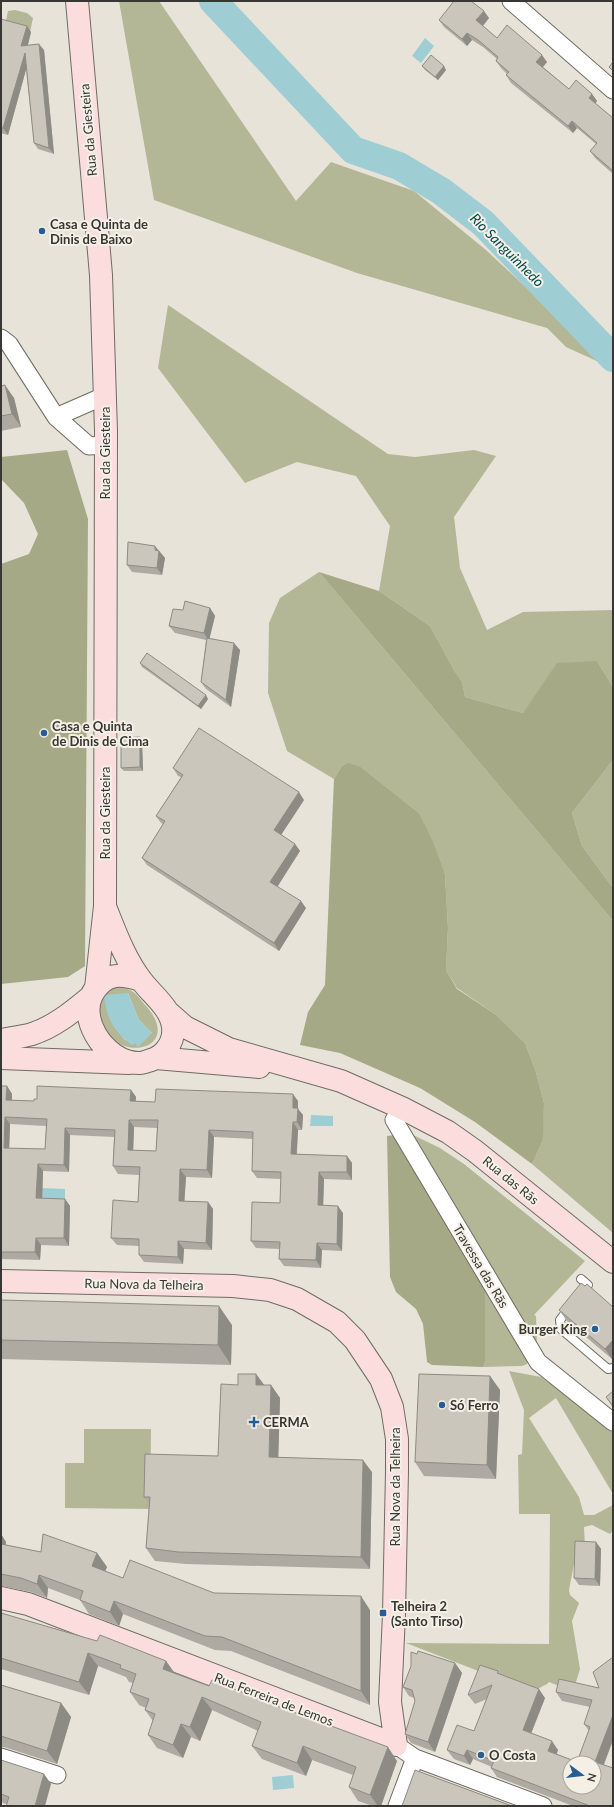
<svg xmlns="http://www.w3.org/2000/svg" width="614" height="1807" font-family="Lato,sans-serif">
<style>
.green{fill:#b3b796;fill-rule:evenodd}
.forest{fill:#a5a985}
.water{fill:#9eced4}
.lines{fill:none;stroke-linecap:round;stroke-linejoin:round}
.river{stroke:#9eced4;stroke-width:28}
.lane-casing{stroke:#6f6c63;stroke-width:10}
.street-casing{stroke:#6f6c63;stroke-width:19}
.secondary-casing{stroke:#6f6c63;stroke-width:24}
.lane{stroke:#fff;stroke-width:8}
.street{stroke:#fff;stroke-width:17}
.secondary{stroke:#fadddc;stroke-width:22}
.wall{fill:#aeaaa2;fill-rule:evenodd}
.shaded-wall{fill:#8d8b84}
.building{fill:#cac6bc;stroke:#8d8b84;fill-rule:evenodd}
.poi-dot{fill:#275d96;stroke:#f4f0e6;stroke-width:1.5}
.labels{text-anchor:middle;stroke-width:4;stroke-linejoin:round;paint-order:stroke}
.street-label{font-size:13px;fill:#393733;stroke:#f4f0e6}
.poi-label{font-size:13px;font-weight:bold;fill:#393733;stroke:#f4f0e6;text-anchor:start}
.water-label{font-size:14px;font-style:italic;fill:#004951;stroke:#f4f0e6}
</style>
<rect width="100%" height="100%" fill="#e7e3d9"/>
<path class="green" d="M119,1H159L296,201L331,162L414,191L486,250L612,368L566,347L547,328L357,273L154,200Z
M15,10L27,13L33,18L30,32L5,25L8,11Z
M168,305L388,454L415,457L474,450L496,456L454,517L460,568L487,630L523,612L613,610V687L597,661L523,713L465,697L462,682L454,670L430,626L379,591L390,526L356,476L297,462L245,483L158,368Z
M319,572L613,921V1233L532,1164L542,1142L544,1103L536,1072L525,1043L495,1014L457,988L446,970L448,928L445,874L419,813L361,767H341L334,779L287,751L268,693L269,623L280,598Z
M613,760V888L582,846L572,813Z
M115,987C134,988 136,994 147,1007C186,1053 107,1067 99,1013C98,1007 102,998 104,992ZM128,993L139,1020L152,1033L135,1042L125,1040L113,1025Z
M405,1131L440,1148L464,1164L585,1261L534,1315L536,1316L537,1348Z
M485,1288L529,1359L527,1364L522,1366L483,1367L485,1362Z
M509,1371L541,1377L613,1430V1494L556,1398L529,1418L579,1497L584,1515H594L613,1505V1530L610,1534L592,1525L584,1527L585,1547L577,1548L569,1590L570,1595L579,1603L572,1621L580,1669L575,1685L559,1686L549,1682L547,1684L530,1693L486,1674L406,1643L549,1644L550,1514H519L518,1455L522,1454L524,1410Z
M84,1429H151L150,1509L65,1508V1463H84Z"/>
<path class="forest" d="M67,450L88,519L85,966L68,977L1,984V564L29,554L38,534L24,503L1,479V457Z
M319,572L379,591L430,626L454,670L462,682L465,697L523,713L557,663L597,661L613,687V760L572,813L582,846L613,888V921Z
M348,763L361,767L419,813L433,842L445,874L448,928L446,970L457,989L495,1014L525,1043L536,1072L544,1103L543,1135L542,1142L532,1164L475,1122L420,1088L340,1053L300,1045L308,1012L325,985L334,779L341,767Z
M395,1135L485,1288V1362L483,1367L432,1365L427,1362L423,1324L416,1309L396,1292L390,1277L387,1136Z"/>
<path class="water" d="M425,38L434,46L421,63L412,56Z
M128,993L139,1020L152,1033L138,1047L135,1043L132,1045C114,1032 106,1017 104,995Z
M311,1115L333,1116V1126H310Z
M42,1188L65,1189V1199H42Z
M293,1775L294,1788L273,1790L272,1777Z"/>
<g class="lines">
<path class="river" d="M213,1L353,150L399,166L441,191L483,223L613,358"/>
<g class="lane-casing">
<path id="lane" d="M581,1279L588,1285L582,1293
M569,1308L560,1320L561,1329L608,1369L613,1368"/>
</g>
<g class="street-casing">
<path id="street" d="M511,1L613,90
M1,338L9,344L56,417L89,446L106,445
M56,417L104,396
M402,1108L394,1120L538,1362L613,1422
M396,1745L415,1758L543,1806
M1,1757L57,1775
M397,1806L415,1758"/>
</g>
<g class="secondary-casing">
<path id="secondary" d="M77,1L101,275L106,431L105,906L96,988
M106,909C116,934 125,959 141,980C152,995 171,1008 173,1027C174,1035 171,1044 166,1050C163,1054 157,1058 151,1060C148,1061 143,1063 140,1063C104,1064 71,1012 99,985C111,972 125,975 141,980
M169,1013L185,1027L229,1049L341,1081L402,1108L448,1132L475,1151L613,1262
M1,1040C11,1038 22,1037 32,1034C54,1027 72,1012 89,998
M1,1058L129,1063
M156,1058L259,1067
M1,1281L233,1286L270,1290L297,1299L337,1322L355,1340L381,1379L392,1407L397,1439V1471L394,1614L390,1702L396,1745L28,1604L1,1598"/>
</g>
<use href="#lane" class="lane"/>
<use href="#street" class="street"/>
<use href="#secondary" class="secondary"/>
</g>
<path class="wall" d="M489,18L483,26L497,38L547,62L543,67L569,89L592,94L597,101L595,103L613,118V174L595,158L590,151L596,144L577,128L573,133L511,83L506,75L507,74L501,68L496,61L497,59L483,47L472,40L467,46L444,27L439,20Z
M1,19L31,32L28,45L44,50L54,154L38,149L34,143L26,69L8,135L1,133Z
M422,66L446,70L438,80L425,70Z
M1,386L14,398L21,427L1,431Z
M158,550L159,551L165,558L162,575L132,572L127,565Z
M210,608L215,616L209,638L240,650L231,707L206,689L201,682L206,640L175,633L169,626L183,610Z
M140,663L208,699L201,709L142,667Z
M140,737L142,741L143,771H124L121,768Z
M173,768L304,800L281,835L295,844L300,851L277,886L306,908L279,951L147,865L142,858L163,824L161,823L156,816L181,777L178,776Z
M1,1086H7L12,1094V1100L34,1101L37,1099L131,1090L136,1097V1101L155,1102L298,1101V1109L303,1115L302,1130H298L297,1154L347,1156L352,1163V1180L324,1179L323,1205L343,1213L342,1251L322,1250L321,1268L284,1266L279,1259V1249L256,1248L251,1241L280,1203L281,1179L257,1178L252,1171L253,1139L214,1137L212,1178L186,1177L184,1201L208,1202L213,1209L212,1250L184,1249L183,1264L144,1262L139,1255V1246L117,1245L111,1238L138,1202L139,1175L118,1174L113,1166L114,1137L70,1135L69,1172L43,1171L42,1198L65,1199L70,1206L69,1246L41,1245L40,1260L1,1259ZM10,1124L46,1126L45,1149L9,1148ZM134,1127L157,1128L156,1151L133,1150Z
M585,1286L613,1307V1359H612L567,1321L559,1310Z
M1,1300L232,1325L231,1365L1,1359Z
M256,1374L264,1385H271L280,1398L278,1457L372,1472L370,1569L186,1564L155,1561L146,1548L149,1504L144,1497L218,1456L238,1385Z
M490,1376L500,1390L496,1479L424,1476L415,1462Z
M613,1391V1408L606,1397Z
M1,1534L6,1542V1545L41,1552L97,1553L107,1567L105,1571L123,1578L214,1593L370,1610V1705L231,1651L215,1650L123,1614L119,1626L89,1614L80,1600L48,1588L47,1598L31,1592L1,1586Z
M596,1542L601,1549L600,1586L579,1585L574,1578Z
M1,1613L166,1661L174,1673L397,1761L381,1806H373L358,1801L349,1787L353,1775L312,1760L306,1776L262,1759L252,1746L258,1731L212,1710L200,1741L191,1737L183,1758L157,1748L148,1735L153,1721L145,1710L146,1708L139,1705L130,1692L133,1683L129,1682L126,1677L98,1666L89,1695L1,1669Z
M417,1654L455,1663L462,1673L435,1752L411,1743L405,1734L415,1701L414,1698L409,1696L403,1687Z
M613,1657V1740L604,1765L613,1806H573L497,1777L491,1768L492,1767L473,1759L470,1765L454,1759L447,1750L474,1731L487,1699L475,1704L468,1695L500,1674L545,1698L531,1733L558,1750L557,1754L577,1762L589,1731L584,1724L590,1707L562,1701L556,1692L599,1688Z
M1,1685L61,1703L71,1717L57,1764L4,1747H1Z
M1,1760L44,1774L51,1784L6,1804L1,1802Z"/>
<path class="shaded-wall" d="M484,11L489,18L481,28L476,20Z
M27,26L31,32L26,52L21,46Z
M467,33L472,40L467,46L462,39Z
M39,44L44,50L54,154L49,148Z
M25,53L29,59L8,135L3,128Z
M542,55L547,62L541,69L536,62Z
M444,66L446,70L438,80L435,77Z
M592,94L597,101L594,105L589,98Z
M572,121L577,128L573,133L568,126Z
M5,385L14,398L21,427L12,414Z
M155,546L165,558L162,575L157,568Z
M210,608L215,616L209,641L204,633Z
M234,643L240,650L231,707L226,700Z
M206,695L208,699L201,709L198,706Z
M140,737L142,741L143,771L140,767Z
M299,792L304,800L279,838L274,830Z
M295,844L300,851L276,889L270,882Z
M301,901L306,908L279,951L274,943Z
M7,1086L12,1094V1107L6,1100Z
M131,1090L136,1097L135,1108L130,1101Z
M293,1094L298,1101V1109L303,1115L302,1130L297,1122L293,1108Z
M5,1117L10,1124L9,1155L4,1148Z
M129,1120L134,1127L133,1157L128,1150Z
M293,1122L298,1130L296,1161L291,1154Z
M65,1128L70,1135L69,1172L64,1165Z
M209,1130L214,1137L212,1178L207,1170Z
M347,1156L352,1163V1180L347,1172Z
M38,1164L43,1171L42,1205L36,1198Z
M180,1169L186,1177L184,1208L179,1201Z
M319,1172L324,1179L323,1212L318,1205Z
M65,1199L70,1206L69,1246L64,1238Z
M208,1202L213,1209L212,1250L206,1243Z
M338,1206L343,1213L342,1251L337,1244Z
M36,1238L41,1245L40,1260L35,1252Z
M178,1241L184,1249L183,1264L178,1257Z
M317,1243L322,1250L321,1268L316,1260Z
M219,1306L232,1325L231,1365L218,1345Z
M613,1340V1359H612L605,1349Z
M256,1374L265,1386L256,1385Z
M490,1376L500,1390L496,1479L487,1465Z
M271,1385L280,1398L278,1469L269,1457Z
M363,1460L372,1472L370,1569L361,1557Z
M1,1534L6,1542L4,1557L1,1552Z
M596,1542L601,1549L600,1586L595,1579Z
M97,1553L107,1567L102,1580L92,1566Z
M39,1575L48,1588L47,1598L37,1584Z
M361,1596L370,1610V1705L361,1691Z
M114,1601L123,1614L119,1626L110,1612Z
M88,1653L98,1666L89,1695L79,1682Z
M166,1661L176,1675L163,1669Z
M455,1663L462,1673L435,1752L428,1742Z
M539,1689L545,1698L529,1739L523,1730Z
M202,1697L212,1710L200,1741L190,1727Z
M61,1703L71,1717L57,1764L47,1751Z
M613,1715V1740L601,1771L595,1762Z
M181,1724L191,1737L183,1758L173,1745Z
M552,1741L558,1750L554,1760L548,1751Z
M303,1746L312,1760L306,1776L297,1763Z
M388,1747L397,1761L381,1806H378L370,1795Z
M467,1750L473,1759L470,1765L464,1756Z
M44,1774L51,1784L45,1806H35Z"/>
<path class="building" d="M454,1H471L484,11L476,20L497,38L507,25L542,55L536,62L569,89L576,80L592,94L589,98L613,118V171L590,151L597,143L572,121L568,126L506,75L509,72L496,61L498,57L478,40L467,33L462,39L439,20Z
M1,19L27,26L21,46L39,44L49,148L34,143L25,53L3,128H1Z
M431,55L444,66L435,77L422,66Z
M613,62V71L609,67Z
M5,385L12,414L1,416V386Z
M128,542L155,546V550L159,551L157,568L127,565Z
M185,601L210,608L204,633L169,626L173,609L183,610Z
M207,638L234,643L226,700L201,682Z
M147,653L206,695L198,706L140,663Z
M199,728L299,792L274,830L295,844L270,882L301,901L274,943L142,858L165,821L156,816L183,775L173,768Z
M140,737V767L121,768V738Z
M1,1086H7L6,1100L34,1101V1099H37V1086L131,1090L130,1101L155,1102L156,1089L293,1094V1108H298L297,1122H293L291,1154L347,1156V1172H319L318,1205L338,1206L337,1244L317,1243L316,1260L279,1259L280,1242L251,1241L252,1202L280,1203L281,1172L252,1171L253,1132L209,1130L207,1170L180,1169L179,1201L208,1202L206,1243L178,1241V1257L139,1255V1239L111,1238L113,1200L138,1202L140,1167L113,1166L115,1130L65,1128L64,1165L38,1164L36,1198L65,1199L64,1238H36L35,1252H1ZM5,1117L47,1119L45,1149L4,1148ZM129,1120H158L156,1151L128,1150Z
M581,1283L585,1286L587,1284L613,1307V1340L605,1349L559,1310Z
M1,1300L219,1306L218,1345L1,1340Z
M238,1374H256V1385H271L269,1457L363,1460L361,1557L178,1552L146,1548L150,1497H144L145,1454L218,1456L221,1384L238,1385Z
M419,1374L490,1376L487,1465L415,1462Z
M613,1391V1406L606,1397Z
M43,1534L97,1553L92,1566L123,1578L130,1560L214,1593L361,1596V1691L222,1637L205,1636L114,1601L110,1612L80,1600L83,1591L39,1575L37,1584L21,1578L1,1574V1544L41,1552Z
M575,1541L596,1542L595,1579L574,1578Z
M1,1613L97,1641L100,1635L166,1661L163,1669L209,1686L212,1680L269,1703L388,1747L370,1795L349,1787L356,1767L303,1746L297,1763L252,1746L261,1722L202,1697L190,1727L181,1724L173,1745L148,1735L155,1714L145,1710L149,1699L130,1692L136,1674L120,1668L121,1665L88,1653L79,1682L1,1658Z
M418,1651L455,1663L428,1742L405,1734L415,1701L412,1690L403,1687L411,1666V1652L417,1654Z
M613,1657V1715L595,1762L613,1768V1806H590L491,1768L494,1761L467,1750L464,1756L447,1750L457,1725L474,1731L492,1685L468,1695L480,1665L498,1671L497,1673L539,1689L523,1730L552,1741L548,1751L577,1762L590,1727L584,1724L592,1700L556,1692L559,1679L599,1688L593,1672ZM570,1763H594V1787H570Z
M1,1685L61,1703L47,1751L1,1736Z
M1,1760L44,1774L35,1806H6L9,1797L1,1794Z
M415,1770L512,1806H402Z"/>
<g class="poi-dot">
<circle cx="42" cy="231" r="4"/>
<circle cx="44" cy="733" r="4"/>
<circle cx="595" cy="1329" r="4"/>
<circle cx="442" cy="1405" r="4"/>
<path d="M252 1416h4v4h4v4h-4v4h-4v-4h-4v-4h4z"/>
<rect x="379" y="1609" width="8" height="8" rx="2"/>
<circle cx="481" cy="1755" r="4"/>
</g>
<g class="labels">
<g class="street-label">
<text transform="translate(88 130) rotate(-95)" y="5">Rua da Giesteira</text>
<text transform="translate(105 453) rotate(-90)" y="5">Rua da Giesteira</text>
<text transform="translate(105 813) rotate(-90)" y="5">Rua da Giesteira</text>
<text transform="translate(511 1180) rotate(39)" y="5">Rua das Rãs</text>
<text transform="translate(481 1266) rotate(59)" y="5">Travessa das Rãs</text>
<text transform="translate(144 1284) rotate(1)" y="5">Rua Nova da Telheira</text>
<text transform="translate(395 1487) rotate(-90)" y="5">Rua Nova da Telheira</text>
<text transform="translate(274 1699) rotate(21)" y="5">Rua Ferreira de Lemos</text>
</g>
<g class="poi-label">
<text x="50" y="229">Casa e Quinta de<tspan x="50" dy="15">Dinis de Baixo</tspan></text>
<text x="52" y="731">Casa e Quinta<tspan x="52" dy="15">de Dinis de Cima</tspan></text>
<text x="587" y="1334" text-anchor="end">Burger King</text>
<text x="450" y="1410">Só Ferro</text>
<text x="263" y="1427">CERMA</text>
<text x="391" y="1611">Telheira 2<tspan x="391" dy="15">(Santo Tirso)</tspan></text>
<text x="489" y="1760">O Costa</text>
</g>
<g class="water-label">
<text transform="translate(507 250) rotate(45)" y="5">Rio Sanguinhedo</text>
</g>
</g>
<rect width="614" height="1807" fill="none" stroke="#393733" stroke-width="4"/>
<g transform="translate(582 1775) rotate(105)"><circle r="19" fill="#f4f0e6" stroke="#a9a69e"/>
<path d="M0-3L7 15L0 10L-7 15Z" fill="#275d96"/>
<text y="-6" font-size="11" font-weight="bold" text-anchor="middle" fill="#393733">N</text>
</g>
</svg>
